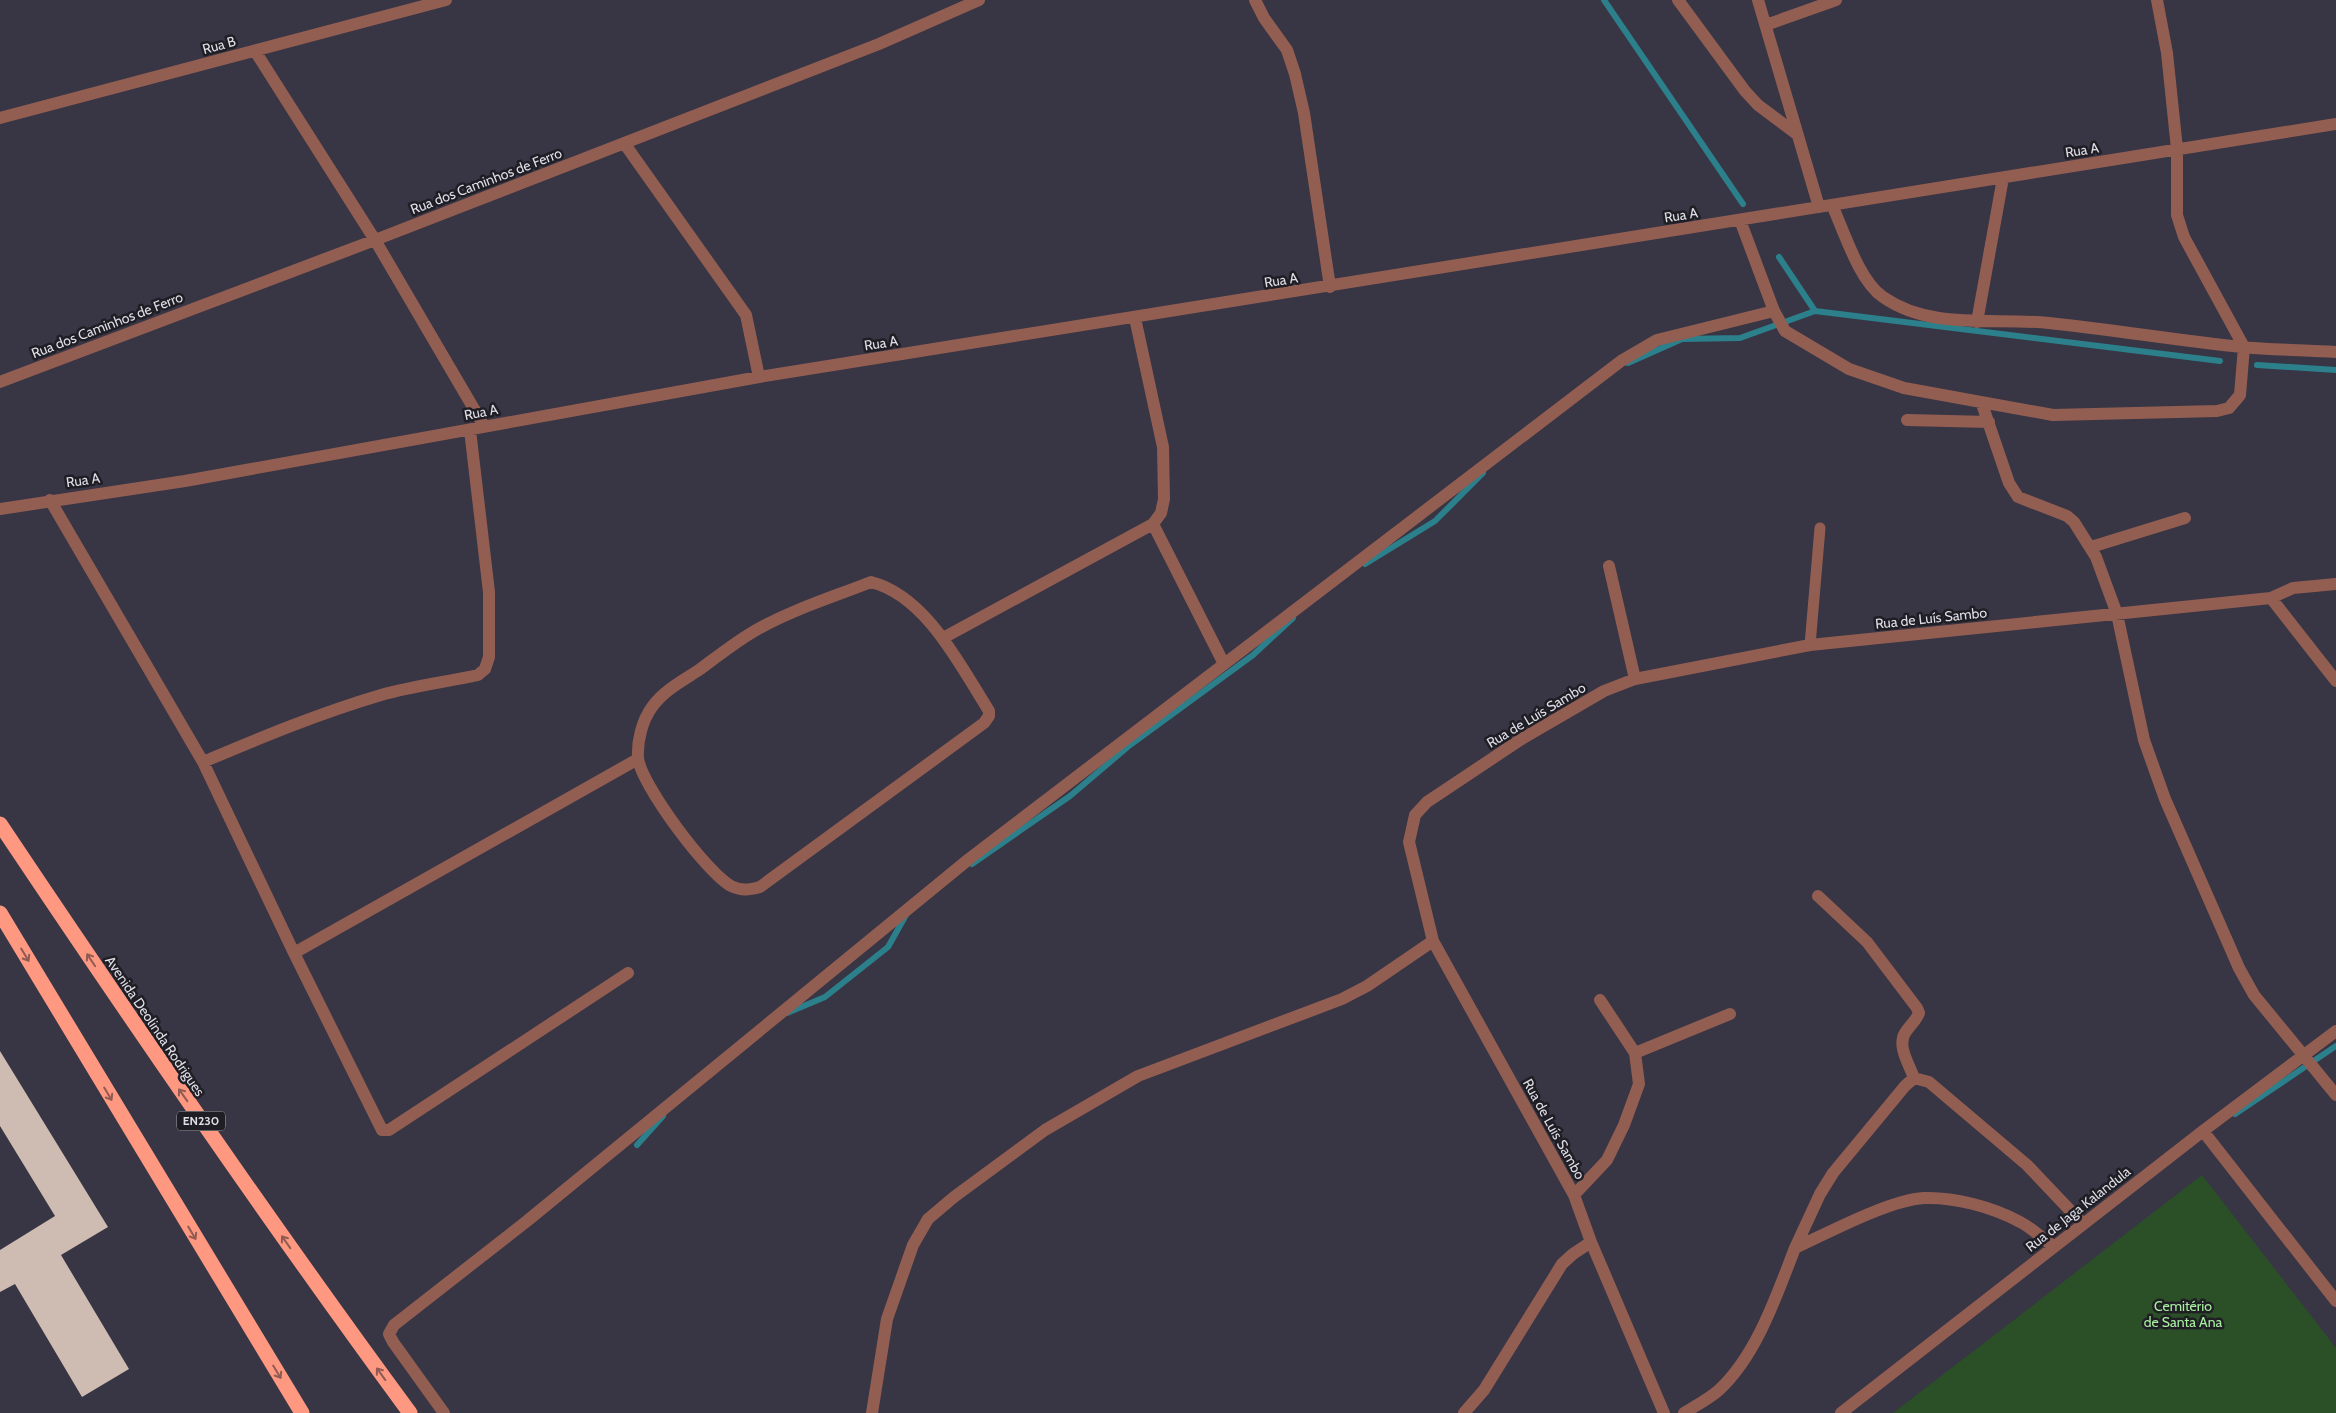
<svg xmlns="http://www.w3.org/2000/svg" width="2336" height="1413" font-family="Cabin,sans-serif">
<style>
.green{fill:#2b5027}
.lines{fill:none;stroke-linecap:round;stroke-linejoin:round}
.stream{stroke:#2b808c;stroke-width:6}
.building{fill:#cebbb1}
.lane{stroke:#935e52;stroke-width:11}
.street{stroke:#935e52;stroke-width:12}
.highway{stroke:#ff9880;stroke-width:15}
.oneway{stroke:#8f5b52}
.labels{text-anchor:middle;stroke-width:5;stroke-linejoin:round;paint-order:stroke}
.shield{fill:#1f1e25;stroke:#a5a4ad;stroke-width:1}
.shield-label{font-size:12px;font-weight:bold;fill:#dfdee7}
.street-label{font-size:14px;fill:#dfdee7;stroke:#1f1e25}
.park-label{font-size:14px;fill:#a8f09f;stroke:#1f1e25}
</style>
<rect width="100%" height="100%" fill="#383544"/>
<path class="green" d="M2202,1175L2336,1348V1413H1893Z"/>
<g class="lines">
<path class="stream" d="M1604,0L1743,204
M1779,257L1815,311
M1628,363L1682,339L1740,338L1815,311L2220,361
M2257,365L2336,370
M1365,564L1435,521L1483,473
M972,864L1070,796L1130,745L1253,655L1293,618
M787,1013L825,997L888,947L906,915
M2235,1114L2336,1046
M637,1145L663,1116"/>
</g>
<path class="building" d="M0,1051L108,1227L61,1255L129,1369L82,1397L15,1284L0,1292V1250L55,1216L0,1126Z"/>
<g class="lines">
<path class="lane" d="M1810,645L1820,528"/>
<path class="street" d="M1255,0L1264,18L1287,50L1295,74L1304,113L1330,287
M1678,0L1745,91L1758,105L1798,135
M1758,0L1819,207
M1766,25L1836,0
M255,51L375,240L484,426
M0,118L446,0
M624,143L746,315L759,377
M1832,205C1844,231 1859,281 1883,297C1932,331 1994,317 2049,323C2113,330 2177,340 2241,347C2273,350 2304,350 2336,352
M1740,220L1774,311L1785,331L1849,369L1904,388L2053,415L2217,411L2229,408L2240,395L2244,347L2184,237L2177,215V149L2167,53L2157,0
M1977,322L2003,178
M0,382L375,240L879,44L979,0
M1982,404L2009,483L2018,497L2067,516L2074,522L2096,557L2117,614L2144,740L2165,799L2239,968L2254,995L2336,1095
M1907,420L1989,422
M50,500L203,762L294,953L382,1130H389L628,973
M0,509L185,481L759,377L2336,124
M1153,524L1224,664
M2091,547L2185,518
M1609,566L1635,679
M871,582C926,596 960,665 989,711V716L984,723L760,887C749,890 741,891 731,886C707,873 641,785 638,758C637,741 642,721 652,707C663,691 682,681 699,670C718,656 738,640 758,629C794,609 833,597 871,582Z
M2271,598L2336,681
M943,638L1153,524L1161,513L1164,499L1163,447L1135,318
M203,762C262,737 320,713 381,695C413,686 446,682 478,675L485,669L489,657V592L470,430
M1818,896L1867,942L1917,1008L1919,1013C1916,1021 1910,1025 1905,1033C1897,1046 1909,1064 1914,1078
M294,953L638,759
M1635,1053L1730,1014
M2203,1131L2336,1301
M1574,1195L1607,1160L1624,1125L1639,1084L1635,1053L1600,1000
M1795,1248L1820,1194L1833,1173L1905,1086L1914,1078L1929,1082L2027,1165L2083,1224
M444,1413L393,1342L389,1334L394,1325L527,1221L969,859L1621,361L1657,340L1774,311
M872,1413L887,1319L913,1245L928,1219L954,1197L1045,1130L1138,1076L1342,999L1367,986L1433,941
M1464,1413L1484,1390L1562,1264L1573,1254L1591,1242
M1664,1413L1591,1242L1574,1195L1433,941L1409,842L1415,815L1427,802L1520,740L1604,691L1635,679L1810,645L2271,598L2293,588L2336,584
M1684,1413C1695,1406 1709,1399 1719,1390C1757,1355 1777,1294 1795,1248C1828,1233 1889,1200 1924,1198C1954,1197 1993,1207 2020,1222C2032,1228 2043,1239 2054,1247
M1841,1413L2203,1131L2336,1031"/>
<path class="highway" d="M0,824C133,1023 268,1220 410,1413
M0,913L302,1413"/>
</g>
<defs><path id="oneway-shaft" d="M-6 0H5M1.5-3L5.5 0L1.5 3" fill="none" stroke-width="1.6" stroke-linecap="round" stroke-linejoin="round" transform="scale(1.25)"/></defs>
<g class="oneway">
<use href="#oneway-shaft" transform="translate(25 955) rotate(59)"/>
<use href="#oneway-shaft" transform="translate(91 960) rotate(-124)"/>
<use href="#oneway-shaft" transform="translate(108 1094) rotate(59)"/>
<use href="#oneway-shaft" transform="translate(183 1095) rotate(-125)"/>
<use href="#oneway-shaft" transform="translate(192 1233) rotate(59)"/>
<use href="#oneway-shaft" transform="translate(286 1242) rotate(-125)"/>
<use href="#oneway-shaft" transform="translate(277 1372) rotate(59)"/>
<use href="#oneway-shaft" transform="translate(381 1374) rotate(-126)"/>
</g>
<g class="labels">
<rect class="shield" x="177" y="1111.5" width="48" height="19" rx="4"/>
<g class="shield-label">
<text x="201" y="1125">EN230</text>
</g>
<g class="street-label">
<text transform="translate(219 45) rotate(-15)" y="5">Rua B</text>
<text transform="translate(2082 150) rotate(-9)" y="5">Rua A</text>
<text transform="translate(486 181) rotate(-21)" y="5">Rua dos Caminhos de Ferro</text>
<text transform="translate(1681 215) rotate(-9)" y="5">Rua A</text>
<text transform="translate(1281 280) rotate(-9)" y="5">Rua A</text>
<text transform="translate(107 325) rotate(-21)" y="5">Rua dos Caminhos de Ferro</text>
<text transform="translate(881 343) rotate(-9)" y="5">Rua A</text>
<text transform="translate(481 412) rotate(-11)" y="5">Rua A</text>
<text transform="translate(83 480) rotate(-8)" y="5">Rua A</text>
<text transform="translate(1931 618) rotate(-6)" y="5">Rua de Luís Sambo</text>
<text transform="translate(1536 715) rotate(-31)" y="5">Rua de Luís Sambo</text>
<text transform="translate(155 1026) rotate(56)" y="5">Avenida Deolinda Rodrigues</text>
<text transform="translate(1554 1129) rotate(61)" y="5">Rua de Luís Sambo</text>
<text transform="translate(2078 1209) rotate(-38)" y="5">Rua de Jaga Kalandula</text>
</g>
<g class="park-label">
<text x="2183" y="1311">Cemitério<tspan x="2183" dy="16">de Santa Ana</tspan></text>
</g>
</g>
</svg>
